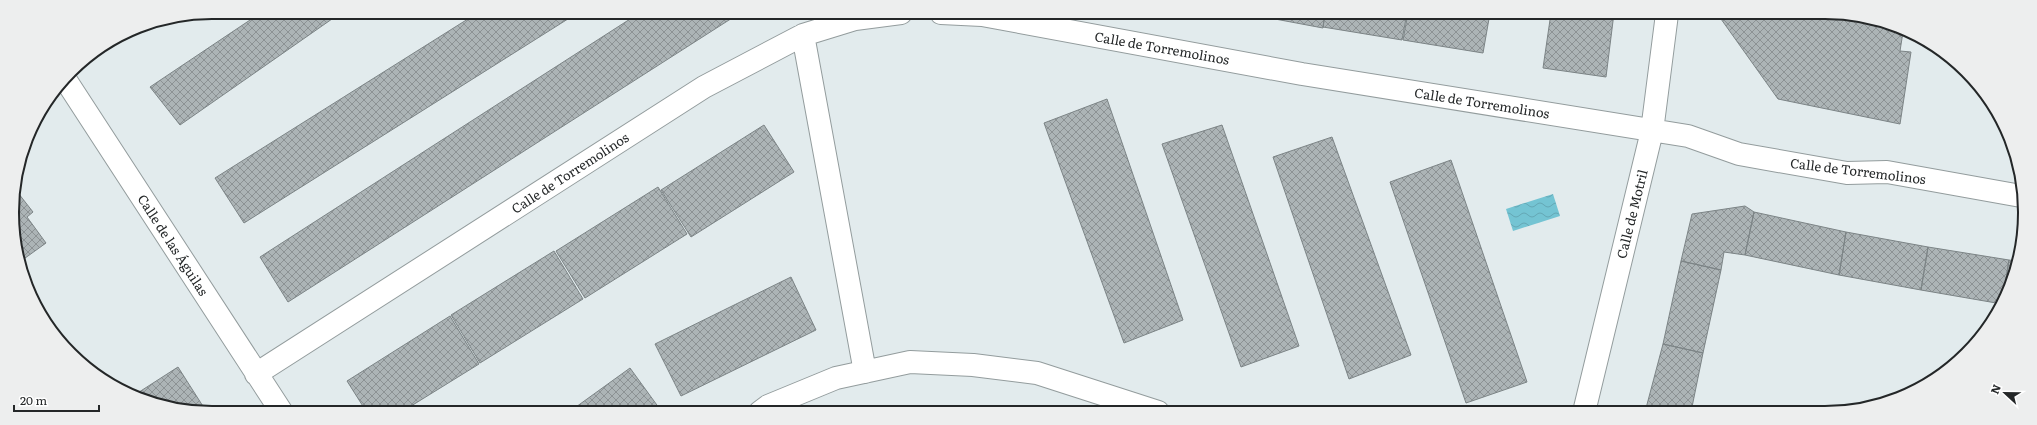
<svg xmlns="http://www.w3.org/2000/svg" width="2037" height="425" font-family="Literata,serif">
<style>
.water{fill:url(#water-waves)}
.building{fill:url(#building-cross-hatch);stroke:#7c8486}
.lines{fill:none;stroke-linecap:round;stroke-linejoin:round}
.minor-casing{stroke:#939c9d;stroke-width:24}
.minor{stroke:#fff;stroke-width:22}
.labels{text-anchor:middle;stroke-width:3;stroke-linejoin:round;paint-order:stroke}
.street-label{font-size:13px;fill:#242728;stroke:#fff}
.rim{fill:none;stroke:#242728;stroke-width:2}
</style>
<defs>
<pattern id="water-waves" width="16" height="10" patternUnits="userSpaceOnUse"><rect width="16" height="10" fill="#74c4d3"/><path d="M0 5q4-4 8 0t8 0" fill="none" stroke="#64a8b5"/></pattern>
<pattern id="building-cross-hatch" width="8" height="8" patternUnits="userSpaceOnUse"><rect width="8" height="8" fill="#acb4b6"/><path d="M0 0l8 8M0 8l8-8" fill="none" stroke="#8c9294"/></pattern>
</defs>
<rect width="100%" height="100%" fill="#e2ebed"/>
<path class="water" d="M1553,194L1560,216L1513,231L1506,209Z"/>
<path class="building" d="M262,12H342L180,125L150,87Z
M479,12H579L244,223L215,178Z
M641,12L740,13L288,302L260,257Z
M1243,13H1325L1323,28Z
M1325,13H1407L1402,40L1323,27Z
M1408,13H1490L1483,53L1403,40Z
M1551,13H1614L1606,77L1543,68Z
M1721,14H1840L1862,18L1903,32L1900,51L1911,52L1900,124L1778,99L1721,19Z
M1107,99L1183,320L1124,343L1044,123Z
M764,125L794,172L691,237L661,190Z
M1222,125L1299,346L1241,367L1162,144Z
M1332,137L1411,355L1349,379L1273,157Z
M1451,160L1527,382L1466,403L1390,182Z
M658,187L687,234L585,298L556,251Z
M15,189L33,212L27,217L46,243L21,261L12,200Z
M1745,206L1754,212L1745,255L1724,252L1721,270L1681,261L1692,214Z
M1754,212L1846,232L1839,275L1745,255Z
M1846,232L1928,247L1921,290L1839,275Z
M1928,247L2009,260L2002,304L1921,290Z
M554,251L583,299L480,363L451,315Z
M2009,260L2017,261L2002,304Z
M1681,261L1721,270L1703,353L1663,344Z
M791,277L816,330L681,396L655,344Z
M450,316L479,364L403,411H366L347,381Z
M1663,344L1703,353L1691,412H1645Z
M178,367L206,411H187L136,394Z
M630,368L662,412H569Z"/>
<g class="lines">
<g class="minor-casing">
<path id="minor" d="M941,13L982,15L1302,74L1688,136L1739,154L1847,173L1887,172L2021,196
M803,35L865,372
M65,79L281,411
M256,374L704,87L803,35L855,19L901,13
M760,412L768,406L836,378L910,362L973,365L1037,373L1158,412
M1584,412L1652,131L1667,14"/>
</g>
<use href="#minor" class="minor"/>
</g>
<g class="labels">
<g class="street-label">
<text transform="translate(1162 48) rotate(10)" y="5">Calle de Torremolinos</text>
<text transform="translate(1482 103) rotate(9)" y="5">Calle de Torremolinos</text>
<text transform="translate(1858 171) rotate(7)" y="5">Calle de Torremolinos</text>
<text transform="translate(570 173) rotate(-33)" y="5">Calle de Torremolinos</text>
<text transform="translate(1632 214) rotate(-76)" y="5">Calle de Motril</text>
<text transform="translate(173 245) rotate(57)" y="5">Calle de las Águilas</text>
</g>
</g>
<path d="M0 0H2037V425H0ZM212 19H1825A193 193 0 0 1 2018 212V213A193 193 0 0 1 1825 406H212A193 193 0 0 1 19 213V212A193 193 0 0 1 212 19Z" fill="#edeeee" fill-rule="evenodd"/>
<path class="rim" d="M212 19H1825A193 193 0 0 1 2018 212V213A193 193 0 0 1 1825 406H212A193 193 0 0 1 19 213V212A193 193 0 0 1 212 19Z"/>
<g transform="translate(2005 393) rotate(292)" stroke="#ffffff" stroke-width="3" paint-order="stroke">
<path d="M0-3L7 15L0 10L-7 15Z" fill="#242728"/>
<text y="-6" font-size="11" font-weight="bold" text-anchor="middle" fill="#242728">N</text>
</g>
<path d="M14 405v6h85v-6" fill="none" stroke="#242728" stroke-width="2"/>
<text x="20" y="405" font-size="12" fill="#242728" stroke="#ffffff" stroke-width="3" paint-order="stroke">20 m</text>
</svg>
